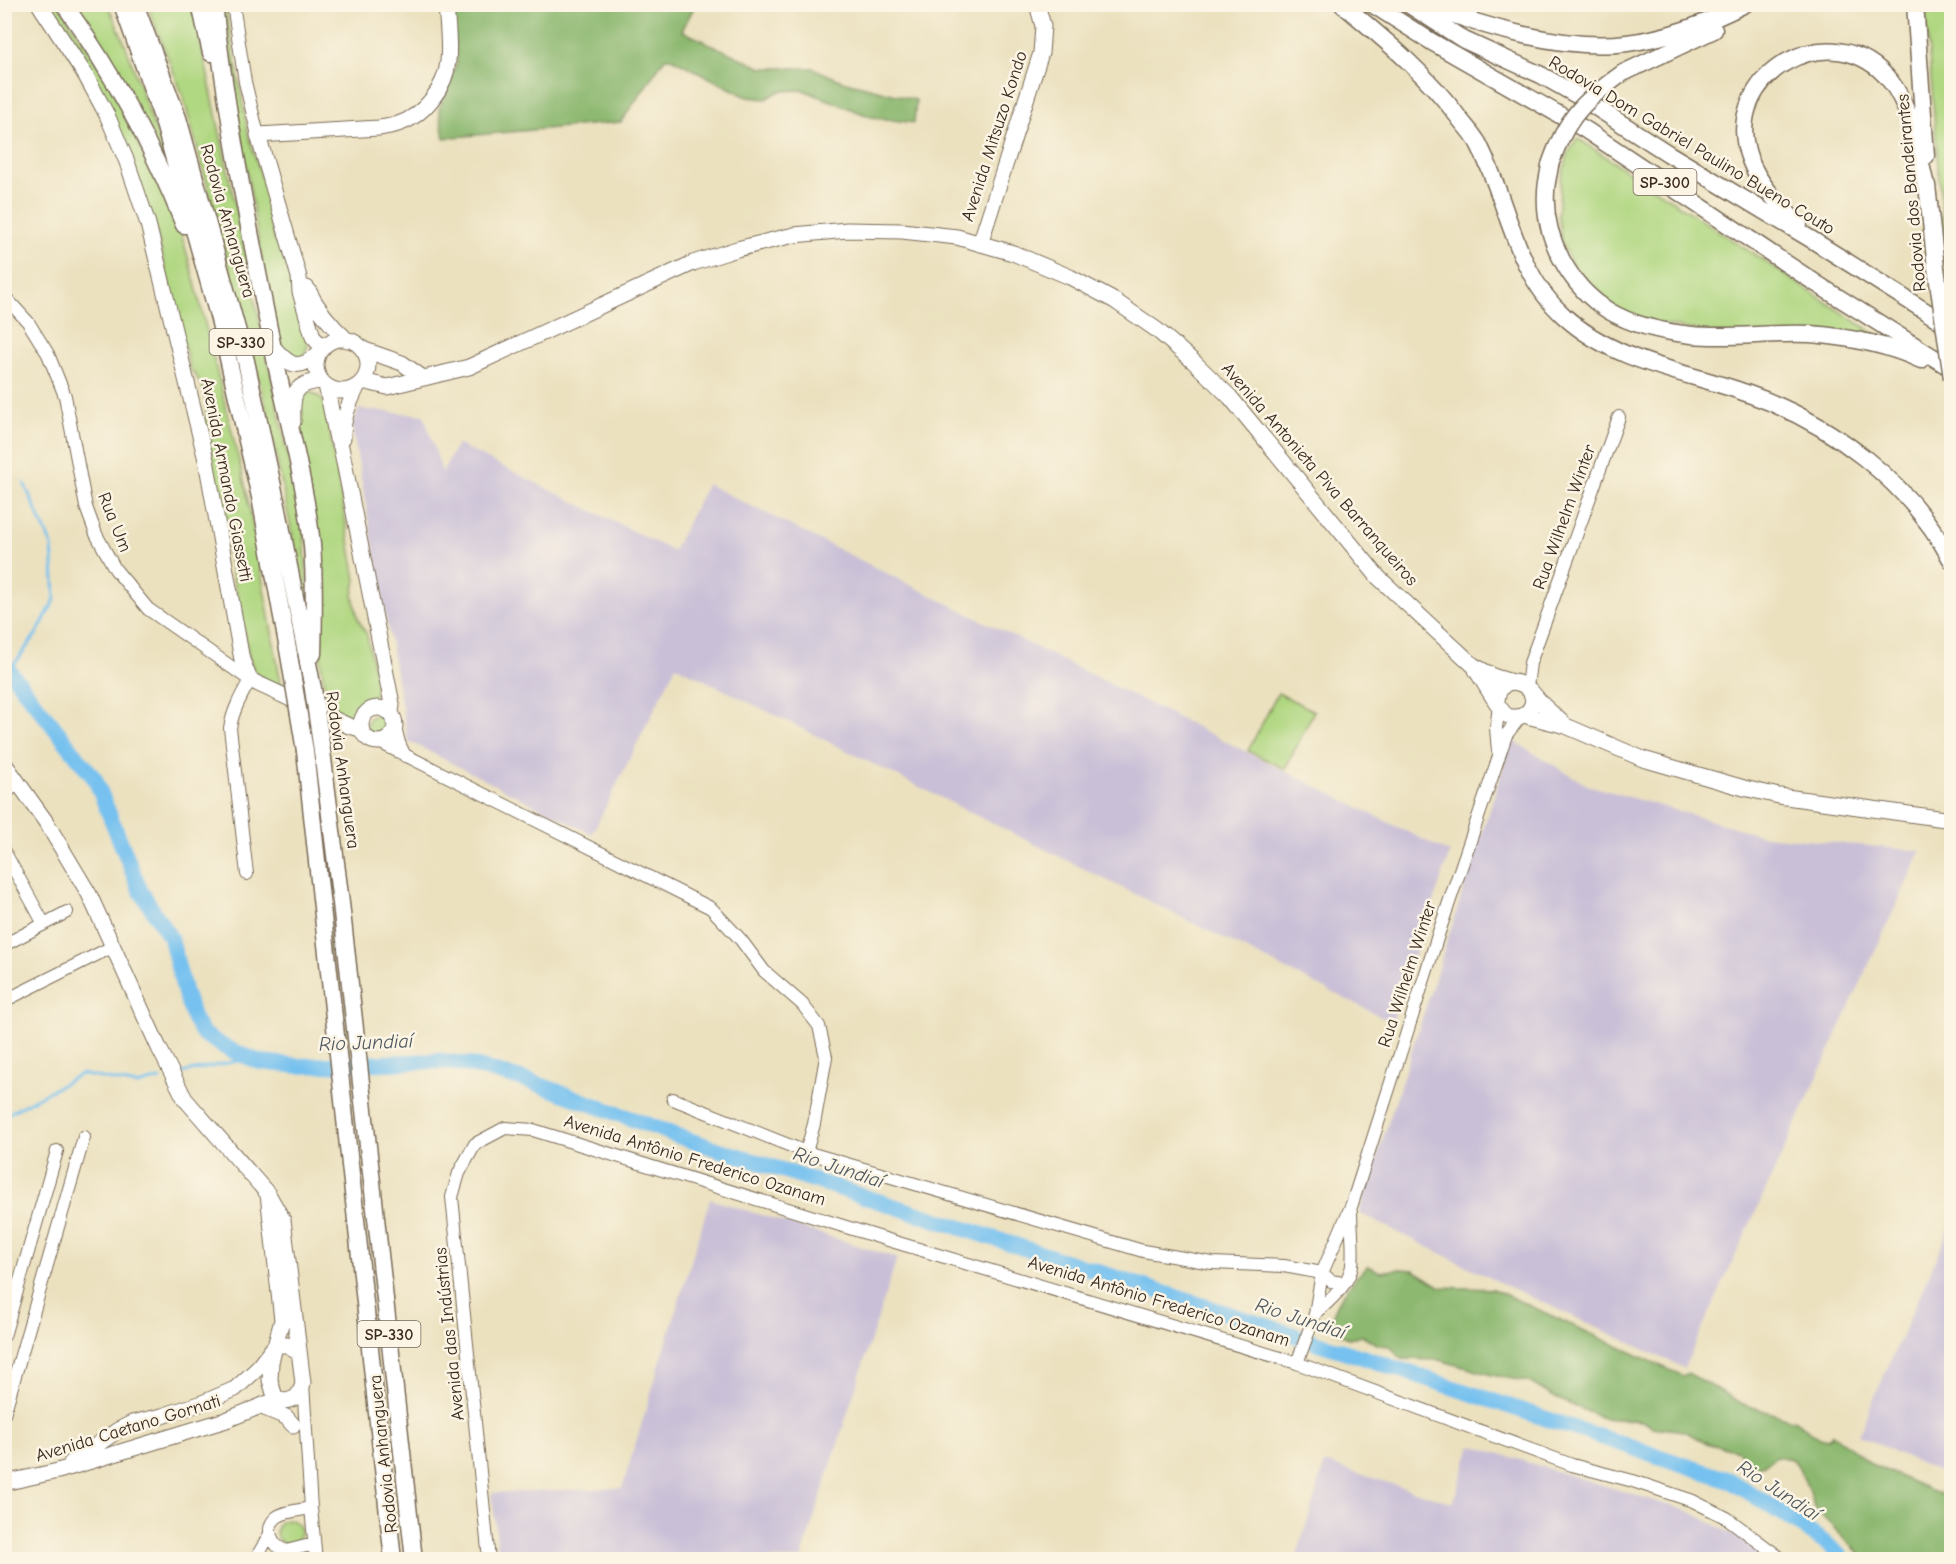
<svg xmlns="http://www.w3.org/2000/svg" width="1956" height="1564" font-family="'Comic Neue',sans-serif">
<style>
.industrial{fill:#c9bfd7}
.green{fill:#b0d781;stroke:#768050;stroke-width:1.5}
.forest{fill:#8cb86f;stroke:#647146;stroke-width:1.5}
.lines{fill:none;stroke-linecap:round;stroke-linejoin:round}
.stream{stroke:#76c1ef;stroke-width:3}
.river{stroke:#76c1ef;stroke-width:16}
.minor-casing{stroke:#796a56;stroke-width:14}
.major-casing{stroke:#796a56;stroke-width:17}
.highway-casing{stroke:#796a56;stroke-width:19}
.minor{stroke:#fff;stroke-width:12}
.major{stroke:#fff;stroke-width:15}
.highway{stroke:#fff;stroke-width:16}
.highway-bridge-casing{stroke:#796a56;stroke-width:19;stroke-linecap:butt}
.highway-bridge{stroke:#fff;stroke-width:16}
.labels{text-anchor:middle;stroke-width:5;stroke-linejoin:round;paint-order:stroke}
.shield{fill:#fcf5e5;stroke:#75675a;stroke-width:1.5}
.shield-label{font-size:16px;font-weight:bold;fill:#3b2a1e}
.street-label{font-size:18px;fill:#3b2a1e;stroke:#fcf5e5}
.water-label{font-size:20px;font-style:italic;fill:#4d575d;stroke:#fcf5e5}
</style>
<rect width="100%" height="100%" fill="#fcf5e5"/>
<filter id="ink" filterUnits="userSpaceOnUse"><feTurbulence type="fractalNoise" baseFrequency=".0167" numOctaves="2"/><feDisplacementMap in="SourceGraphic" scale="12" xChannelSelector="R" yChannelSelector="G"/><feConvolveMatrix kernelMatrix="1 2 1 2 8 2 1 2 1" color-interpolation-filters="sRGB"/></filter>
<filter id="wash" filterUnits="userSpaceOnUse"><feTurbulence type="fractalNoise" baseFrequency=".008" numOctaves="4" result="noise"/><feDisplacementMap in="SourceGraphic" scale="24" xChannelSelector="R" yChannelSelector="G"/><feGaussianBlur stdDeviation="1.35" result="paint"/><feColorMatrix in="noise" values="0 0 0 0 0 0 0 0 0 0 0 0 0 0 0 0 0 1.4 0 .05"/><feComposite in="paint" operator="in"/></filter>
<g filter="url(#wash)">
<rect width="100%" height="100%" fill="#ebe1bf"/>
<path class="industrial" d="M359,409L424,415L442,472L457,444L673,551L707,484L1450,853L1392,1022L676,666L592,834L408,741L352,427Z
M1512,740L1587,785L1765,836L1921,851L1684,1368L1503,1284L1359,1213Z
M710,1199L897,1258L801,1559H499L492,1493L622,1488Z
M1951,1224V1478L1858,1435Z
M1471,1445L1691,1512L1749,1543L1766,1559H1296L1325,1463L1453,1503Z"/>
<path class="green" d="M45,5H59L108,81L180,229L194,279L246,489L282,689L256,675L250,662L204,430C209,407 207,386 190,369L153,218Z
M69,5H108L125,44L163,153L159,155Z
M147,5H193L304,532L308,596L305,597L266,407L210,195L183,96Z
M219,5H225L248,133L267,196V213L275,242L283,252L307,337L308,345L303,358L288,359L278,340L265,278Z
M1925,5H1951V269L1944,236Z
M1577,138L1896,348L1711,333L1626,318L1580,281L1562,243L1558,215L1561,179L1569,152Z
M309,391L321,398L325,406L356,580L353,595L358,619L367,635L376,682L375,693L370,701L352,714L340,716L329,713L322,670L298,424L300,397Z
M1278,693L1314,711L1285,769L1248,751Z
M367 725a10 10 0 1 1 20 0a10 10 0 1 1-20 0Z
M276 1532a12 12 0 1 1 24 0a12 12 0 1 1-24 0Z"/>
<path class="forest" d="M451,4L695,5L682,31L762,68H813L842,81L916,100L914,123L871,117L803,90L780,91L766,99L747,97L671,58H665L621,122L444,138L439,108L445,96L457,62Z
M1368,1266L1380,1272L1400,1269L1414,1270L1441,1287L1493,1289L1683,1376L1688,1373L1743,1404L1795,1421L1820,1438L1827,1440L1832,1435L1831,1433L1873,1465L1951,1499V1559H1865L1817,1511C1809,1498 1803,1465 1791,1459C1786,1458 1781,1457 1776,1456L1765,1464L1750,1467L1739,1451L1709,1444L1684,1431L1652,1427L1642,1421L1602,1418L1556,1398L1529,1382L1492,1375L1439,1360L1405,1359L1399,1356L1390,1346L1379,1345L1363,1336L1349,1339L1337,1332L1331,1322C1335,1302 1352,1280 1368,1266Z"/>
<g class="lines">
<path class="stream" d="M10,670L37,633L55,599L52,546L24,483
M177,1074L237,1061L260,1062
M4,1116L81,1074L137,1085L160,1079"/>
<path class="river" d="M4,664L95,779L140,890L171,939L185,994L194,1019L203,1034L226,1048L260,1062L299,1066L440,1061L470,1065L529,1081L689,1140L1365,1358L1729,1480L1785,1515L1828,1545L1844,1560"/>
</g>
</g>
<g filter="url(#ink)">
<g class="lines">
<g class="minor-casing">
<path id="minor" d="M233,4L245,82L258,135
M4,296L28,322L48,354L65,396L86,507L96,534L115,569L148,609L250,680C241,696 233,710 230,728L247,874
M1527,687L1530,663L1619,417
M395,727L399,743L405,756
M379,742L711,908L741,940L764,971L802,1004L819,1026L826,1057L814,1124L806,1152
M1498,751L1496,728L1499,706
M4,794L19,783
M4,851L44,924
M4,945L67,912
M4,1001L114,946
M673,1099L806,1152L1143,1251L1212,1263L1284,1266L1322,1273L1331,1281L1343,1283
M1315,1314C1328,1302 1350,1284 1352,1265C1354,1248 1351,1229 1351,1212
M4,1336L57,1151
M1297,1363L1315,1314L1322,1273L1352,1204L1440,929L1499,756L1506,735L1521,716
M303,1384L311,1508L316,1560
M4,1414L84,1137
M311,1508C301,1510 285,1511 277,1517C263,1528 272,1546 286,1551L314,1544
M255,1560L270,1534
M489,1560L452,1197L459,1173L475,1144L505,1128L533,1130L885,1239L1297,1363L1572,1465L1633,1481L1693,1501L1727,1518L1783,1560"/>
</g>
<g class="major-casing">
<path id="major" d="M39,4L86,76L107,115L127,162L148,224L206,460L242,660L250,680L349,726L361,729
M980,244L1041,53L1043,26L1037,4
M307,288C317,309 329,324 347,340
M316 365a26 26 0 1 1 52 0a26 26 0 1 1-52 0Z
M273,347C290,366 298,372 319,353
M323,348L313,337L300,292L299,277L258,135L379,128C385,127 392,126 398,124C423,116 446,88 448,61C450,43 447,23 446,4
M362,349L402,363L423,378
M363,381L387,387L469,367L693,263L737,249L794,235L847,230L902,231L957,237L1013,253L1070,277L1115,301L1157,330L1194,362L1230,397L1379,578L1473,665L1495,677L1512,682
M326,385L337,439L341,447L392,704L391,714
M293,422C292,396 292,383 321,381
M343,438C342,419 349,404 357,387
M1476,670C1482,679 1501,713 1508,716C1514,718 1522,717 1526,713C1550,692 1502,663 1497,700
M1530,690L1543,705L1566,726
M361 725a17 17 0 1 1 34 0a17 17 0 1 1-34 0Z
M1523,715L1566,726L1643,759L1744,788L1779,796L1952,820
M4,763L46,822L89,894L159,1048L185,1099L268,1194L283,1220L303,1383C300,1395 296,1400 283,1401L275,1397L270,1380L271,1362L282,1320L268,1194
M262,1407L286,1417L293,1425
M71,1463L118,1430L132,1423L162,1416L202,1403L235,1389L256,1370L276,1344L287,1345L299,1352
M4,1483L58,1471L226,1420L278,1399"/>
</g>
<g class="highway-casing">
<path id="highway" d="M64,4C113,73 153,147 184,225
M122,4L163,120L219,319L260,497L289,655
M135,4L178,118L246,361L278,510L313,689
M200,4L211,53
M214,4C227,122 251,238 274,354C287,418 305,480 312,545C315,581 314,618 313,654
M1342,4C1384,39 1427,74 1459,118C1465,126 1473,134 1478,143C1508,200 1514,272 1564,316C1614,362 1684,371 1746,393C1830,422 1909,481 1952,561
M1372,4L1432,42L1586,130L1817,284L1952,369
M1408,4L1464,40L1541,75L1580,97L1669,154L1814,241L1952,328
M1425,4C1482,27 1566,51 1627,43C1668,38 1708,23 1745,4
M1915,4L1926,156
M1623,73L1714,30
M1550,165C1549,174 1546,183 1546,192C1543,238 1570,287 1609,311C1634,326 1664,332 1692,335C1731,339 1771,332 1810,334C1848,337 1887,344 1921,360
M1927,185L1936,268
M1799,225C1781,206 1760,186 1750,160C1717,75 1834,9 1891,82C1913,110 1919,160 1928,194
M305,751L393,1560
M322,751L341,903L414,1560"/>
</g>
<use href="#minor" class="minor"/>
<use href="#major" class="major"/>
<use href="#highway" class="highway"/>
<g class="highway-bridge-casing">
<path id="highway-bridge" d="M1550,165C1566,118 1583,101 1623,73
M1936,268L1952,378
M289,655L305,751
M313,689L322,751"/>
</g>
<use href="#highway-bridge" class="highway-bridge"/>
</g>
</g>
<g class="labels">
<g class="shield">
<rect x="1633.5" y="169" width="63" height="26" rx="4.5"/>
<rect x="209.5" y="329" width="63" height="26" rx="4.5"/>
<rect x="357.5" y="1321" width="63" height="26" rx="4.5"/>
</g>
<g class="shield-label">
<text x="1665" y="188">SP-300</text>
<text x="241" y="348">SP-330</text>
<text x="389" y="1340">SP-330</text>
</g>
<g class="street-label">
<text transform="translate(994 136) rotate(-72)" y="6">Avenida Mitsuzo Kondo</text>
<text transform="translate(1692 145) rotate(31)" y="6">Rodovia Dom Gabriel Paulino Bueno Couto</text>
<text transform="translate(1911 193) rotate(-95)" y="6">Rodovia dos Bandeirantes</text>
<text transform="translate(228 221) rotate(74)" y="6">Rodovia Anhanguera</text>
<text transform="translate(1320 474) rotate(49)" y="6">Avenida Antonieta Piva Barranqueiros</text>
<text transform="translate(227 480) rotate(79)" y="6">Avenida Armando Giassetti</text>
<text transform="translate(1564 517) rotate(-70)" y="6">Rua Wilhelm Winter</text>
<text transform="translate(115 522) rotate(68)" y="6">Rua Um</text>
<text transform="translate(343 770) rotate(82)" y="6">Rodovia Anhanguera</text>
<text transform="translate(1407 974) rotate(-72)" y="6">Rua Wilhelm Winter</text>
<text transform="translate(695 1160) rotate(17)" y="6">Avenida Antônio Frederico Ozanam</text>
<text transform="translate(1159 1301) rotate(17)" y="6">Avenida Antônio Frederico Ozanam</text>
<text transform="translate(449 1334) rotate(-96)" y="6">Avenida das Indústrias</text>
<text transform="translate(128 1428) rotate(-17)" y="6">Avenida Caetano Gornati</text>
<text transform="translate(383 1454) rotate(-96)" y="6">Rodovia Anhanguera</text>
</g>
<g class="water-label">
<text transform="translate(366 1042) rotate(-2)" y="7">Rio Jundiaí</text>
<text transform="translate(839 1167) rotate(18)" y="7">Rio Jundiaí</text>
<text transform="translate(1301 1318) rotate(18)" y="7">Rio Jundiaí</text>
<text transform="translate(1779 1490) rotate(33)" y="7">Rio Jundiaí</text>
</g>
</g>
<rect width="1956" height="1564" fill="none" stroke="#fcf5e5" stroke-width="24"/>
</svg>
